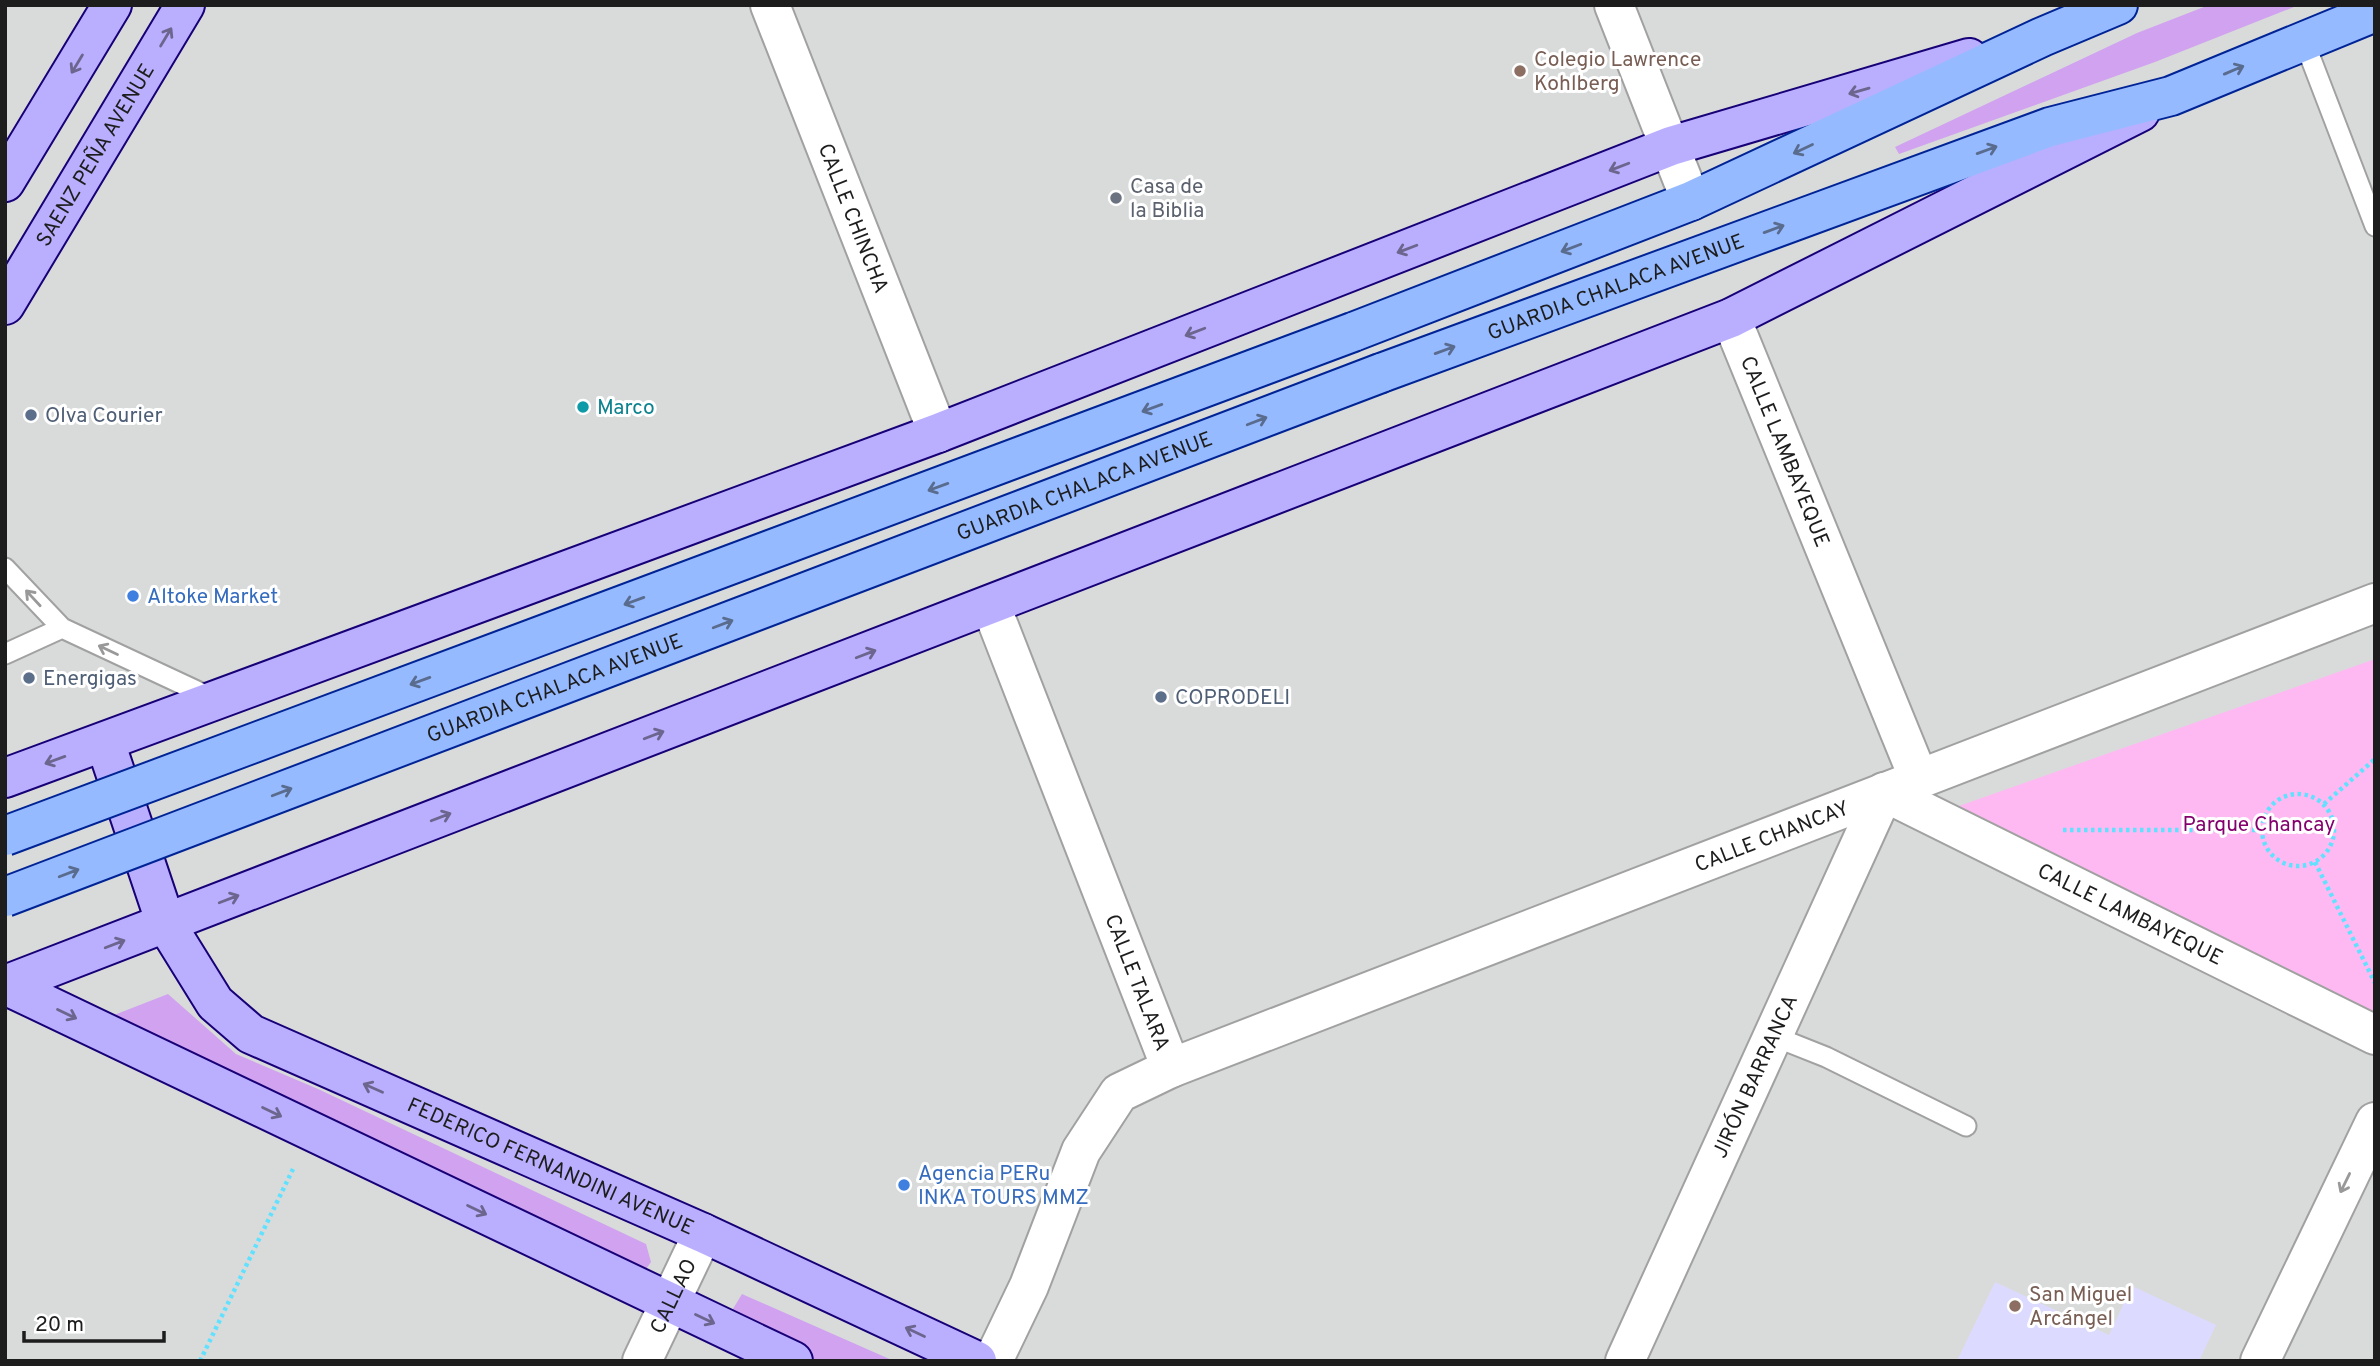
<svg xmlns="http://www.w3.org/2000/svg" width="2380" height="1366" font-family="Overpass,sans-serif">
<style>
.residential{fill:#d9dbdb}
.education{fill:#dddaff}
.grass{fill:#d0a2ef}
.park{fill:#feb9f2}
.lines{fill:none;stroke-linecap:round;stroke-linejoin:round}
.lane-casing{stroke:#a1a1a1;stroke-width:23}
.street-casing{stroke:#a1a1a1;stroke-width:42}
.secondary-casing{stroke:#180077;stroke-width:42}
.primary-casing{stroke:#002495;stroke-width:42}
.path{stroke:#62e1ff;stroke-width:4.5;stroke-dasharray:3.5 3.5;stroke-linecap:butt}
.lane{stroke:#fff;stroke-width:19}
.street{stroke:#fff;stroke-width:38}
.secondary{stroke:#baafff;stroke-width:38}
.primary{stroke:#96baff;stroke-width:38}
.primary-bridge-casing{stroke:#002495;stroke-width:42;stroke-linecap:butt}
.primary-bridge{stroke:#96baff;stroke-width:38}
.oneway{stroke:#6c668e}
.oneway2{stroke:#5a6c8e}
.oneway3{stroke:#999}
.education-dot{fill:#8d6e63;stroke:#fff;stroke-width:2.5}
.worship-dot{fill:#6b7280;stroke:#fff;stroke-width:2.5}
.culture-dot{fill:#0f9aa8;stroke:#fff;stroke-width:2.5}
.service-dot{fill:#5c6f8a;stroke:#fff;stroke-width:2.5}
.shop-dot{fill:#3f7fe0;stroke:#fff;stroke-width:2.5}
.labels{text-anchor:middle;stroke-width:6;stroke-linejoin:round;paint-order:stroke}
.education-label{font-size:21px;fill:#785e54;stroke:#fff;text-anchor:start}
.street-label{font-size:21px;fill:#1d1d1d;stroke:#fff}
.worship-label{font-size:21px;fill:#5b616d;stroke:#fff;text-anchor:start}
.culture-label{font-size:21px;fill:#0d838f;stroke:#fff;text-anchor:start}
.service-label{font-size:21px;fill:#4e5e75;stroke:#fff;text-anchor:start}
.shop-label{font-size:21px;fill:#366cbe;stroke:#fff;text-anchor:start}
.park-label{font-size:21px;fill:#84016d;stroke:#fff}
</style>
<rect width="100%" height="100%" fill="#e1e5ef"/>
<path class="residential" d="M5,5H2375V1361H5Z"/>
<path class="education" d="M1995,1282L2109,1335L2132,1286L2216,1325L2199,1361H1957Z"/>
<path class="grass" d="M2209,5H2299L2155,62L1899,154L1895,147L2137,33Z
M168,994L236,1054L318,1089L646,1244L651,1262L639,1279L91,1024Z
M742,1294L894,1361H795L719,1332Z"/>
<path class="park" d="M2375,659V1013L1959,806Z"/>
<g class="lines">
<g class="lane-casing">
<path id="lane" d="M2304,41L2375,226
M5,568L62,628
M5,654L62,628L214,699
M1773,1036L1826,1057L1966,1126"/>
</g>
<g class="street-casing">
<g id="street">
<path id="s1" d="M770,5L938,433"/>
<path d="M1614,5L1691,201"/>
<path id="s2" d="M1731,318L1919,779"/>
<path id="s3" d="M991,606L1171,1068"/>
<path id="s4" d="M642,1361L703,1233"/>
<path id="s5" d="M993,1361L1029,1286L1081,1151L1119,1093L1171,1068L2375,603"/>
<path id="s6" d="M1625,1361L1884,792L2375,1035"/>
<path d="M2260,1361L2375,1122"/>
</g>
</g>
<g class="secondary-casing">
<g id="secondary">
<path d="M5,182L112,5"/>
<path id="s7" d="M5,305L185,5"/>
<path id="s8" d="M105,742L166,924L215,1003L251,1034L703,1233L977,1361"/>
<path d="M5,778L938,433L1671,146L1969,58"/>
<path d="M5,985L1731,318L2140,112"/>
<path d="M5,985L793,1361"/>
</g>
</g>
<g class="primary-casing">
<g id="primary">
<path d="M1353,332L1691,201L2042,37L2118,5"/>
<path id="s9" d="M1381,373L2050,127L2171,96L2375,12"/>
</g>
</g>
<path class="path" d="M2262 830a36 36 0 1 1 72 0a36 36 0 1 1-72 0Z
M2324,804L2375,759
M2063,830H2261
M2315,862L2375,983
M200,1361L293,1169"/>
<use href="#lane" class="lane"/>
<use href="#street" class="street"/>
<use href="#secondary" class="secondary"/>
<use href="#primary" class="primary"/>
<g class="primary-bridge-casing">
<g id="primary-bridge">
<path d="M5,836L1353,332"/>
<path id="s10" d="M5,897L1381,373"/>
</g>
</g>
<use href="#primary-bridge" class="primary-bridge"/>
</g>
<defs><path id="oneway-shaft" d="M-6 0H5M1.5-3L5.5 0L1.5 3" fill="none" stroke-width="1.6" stroke-linecap="round" stroke-linejoin="round" transform="scale(1.75)"/></defs>
<g class="oneway">
<use href="#oneway-shaft" transform="translate(166 37) rotate(-59)"/>
<use href="#oneway-shaft" transform="translate(77 64) rotate(121)"/>
<use href="#oneway-shaft" transform="translate(1859 91) rotate(164)"/>
<use href="#oneway-shaft" transform="translate(1619 167) rotate(159)"/>
<use href="#oneway-shaft" transform="translate(1407 249) rotate(159)"/>
<use href="#oneway-shaft" transform="translate(1195 332) rotate(159)"/>
<use href="#oneway-shaft" transform="translate(866 654) rotate(-21)"/>
<use href="#oneway-shaft" transform="translate(654 735) rotate(-21)"/>
<use href="#oneway-shaft" transform="translate(55 760) rotate(160)"/>
<use href="#oneway-shaft" transform="translate(441 817) rotate(-21)"/>
<use href="#oneway-shaft" transform="translate(229 899) rotate(-21)"/>
<use href="#oneway-shaft" transform="translate(115 944) rotate(-21)"/>
<use href="#oneway-shaft" transform="translate(67 1014) rotate(26)"/>
<use href="#oneway-shaft" transform="translate(373 1088) rotate(-156)"/>
<use href="#oneway-shaft" transform="translate(272 1112) rotate(26)"/>
<use href="#oneway-shaft" transform="translate(477 1210) rotate(26)"/>
<use href="#oneway-shaft" transform="translate(705 1319) rotate(25)"/>
<use href="#oneway-shaft" transform="translate(915 1332) rotate(-155)"/>
</g>
<g class="oneway2">
<use href="#oneway-shaft" transform="translate(2234 70) rotate(-23)"/>
<use href="#oneway-shaft" transform="translate(1803 149) rotate(155)"/>
<use href="#oneway-shaft" transform="translate(1987 150) rotate(-20)"/>
<use href="#oneway-shaft" transform="translate(1774 229) rotate(-20)"/>
<use href="#oneway-shaft" transform="translate(1571 248) rotate(159)"/>
<use href="#oneway-shaft" transform="translate(1445 350) rotate(-20)"/>
<use href="#oneway-shaft" transform="translate(1152 408) rotate(160)"/>
<use href="#oneway-shaft" transform="translate(1257 421) rotate(-21)"/>
<use href="#oneway-shaft" transform="translate(938 487) rotate(160)"/>
<use href="#oneway-shaft" transform="translate(634 601) rotate(160)"/>
<use href="#oneway-shaft" transform="translate(723 624) rotate(-21)"/>
<use href="#oneway-shaft" transform="translate(420 681) rotate(160)"/>
<use href="#oneway-shaft" transform="translate(282 792) rotate(-21)"/>
<use href="#oneway-shaft" transform="translate(69 873) rotate(-21)"/>
</g>
<g class="oneway3">
<use href="#oneway-shaft" transform="translate(33 598) rotate(-133)"/>
<use href="#oneway-shaft" transform="translate(108 650) rotate(-155)"/>
<use href="#oneway-shaft" transform="translate(2345 1183) rotate(116)"/>
</g>
<g class="education-dot">
<circle cx="1520" cy="71" r="7"/>
<circle cx="2015" cy="1306" r="7"/>
</g>
<circle class="worship-dot" cx="1116" cy="198" r="7"/>
<circle class="culture-dot" cx="583" cy="407" r="7"/>
<g class="service-dot">
<circle cx="31" cy="415" r="7"/>
<circle cx="29" cy="678" r="7"/>
<circle cx="1161" cy="697" r="7"/>
</g>
<g class="shop-dot">
<circle cx="133" cy="596" r="7"/>
<circle cx="904" cy="1185" r="7"/>
</g>
<g class="labels">
<g class="education-label">
<text x="1534" y="66">Colegio Lawrence<tspan x="1534" dy="24">Kohlberg</tspan></text>
<text x="2029" y="1301">San Miguel<tspan x="2029" dy="24">Arcángel</tspan></text>
</g>
<g class="street-label">
<text dy="7" stroke="none"><textPath href="#s7" startOffset="175">SAENZ PEÑA AVENUE</textPath></text>
<text dy="7" stroke="none"><textPath href="#s1" startOffset="229">CALLE CHINCHA</textPath></text>
<text dy="7" stroke="none"><textPath href="#s9" startOffset="250">GUARDIA CHALACA AVENUE</textPath></text>
<text dy="7" stroke="none"><textPath href="#s2" startOffset="144">CALLE LAMBAYEQUE</textPath></text>
<text dy="7" stroke="none"><textPath href="#s10" startOffset="1155">GUARDIA CHALACA AVENUE</textPath></text>
<text dy="7" stroke="none"><textPath href="#s10" startOffset="588">GUARDIA CHALACA AVENUE</textPath></text>
<text dy="7" stroke="none"><textPath href="#s5" startOffset="999">CALLE CHANCAY</textPath></text>
<text dy="7" stroke="none"><textPath href="#s6" startOffset="900">CALLE LAMBAYEQUE</textPath></text>
<text dy="7" stroke="none"><textPath href="#s3" startOffset="404">CALLE TALARA</textPath></text>
<text dy="7" stroke="none"><textPath href="#s6" startOffset="313">JIRÓN BARRANCA</textPath></text>
<text dy="7" stroke="none"><textPath href="#s8" startOffset="660">FEDERICO FERNANDINI AVENUE</textPath></text>
<text dy="7" stroke="none"><textPath href="#s4" startOffset="72">CALLAO</textPath></text>
</g>
<g class="worship-label">
<text x="1130" y="193">Casa de<tspan x="1130" dy="24">la Biblia</tspan></text>
</g>
<g class="culture-label">
<text x="597" y="414">Marco</text>
</g>
<g class="service-label">
<text x="45" y="422">Olva Courier</text>
<text x="43" y="685">Energigas</text>
<text x="1175" y="704">COPRODELI</text>
</g>
<g class="shop-label">
<text x="147" y="603">Altoke Market</text>
<text x="918" y="1180">Agencia PERu<tspan x="918" dy="24">INKA TOURS MMZ</tspan></text>
</g>
<g class="park-label">
<text x="2259" y="831">Parque Chancay</text>
</g>
</g>
<rect width="2380" height="1366" fill="none" stroke="#1d1d1d" stroke-width="14"/>
<path d="M24 1331v10h140v-10" fill="none" stroke="#1d1d1d" stroke-width="3.5"/>
<text x="35" y="1331" font-size="21" fill="#1d1d1d" stroke="#ffffff" stroke-width="5" paint-order="stroke">20 m</text>
</svg>
